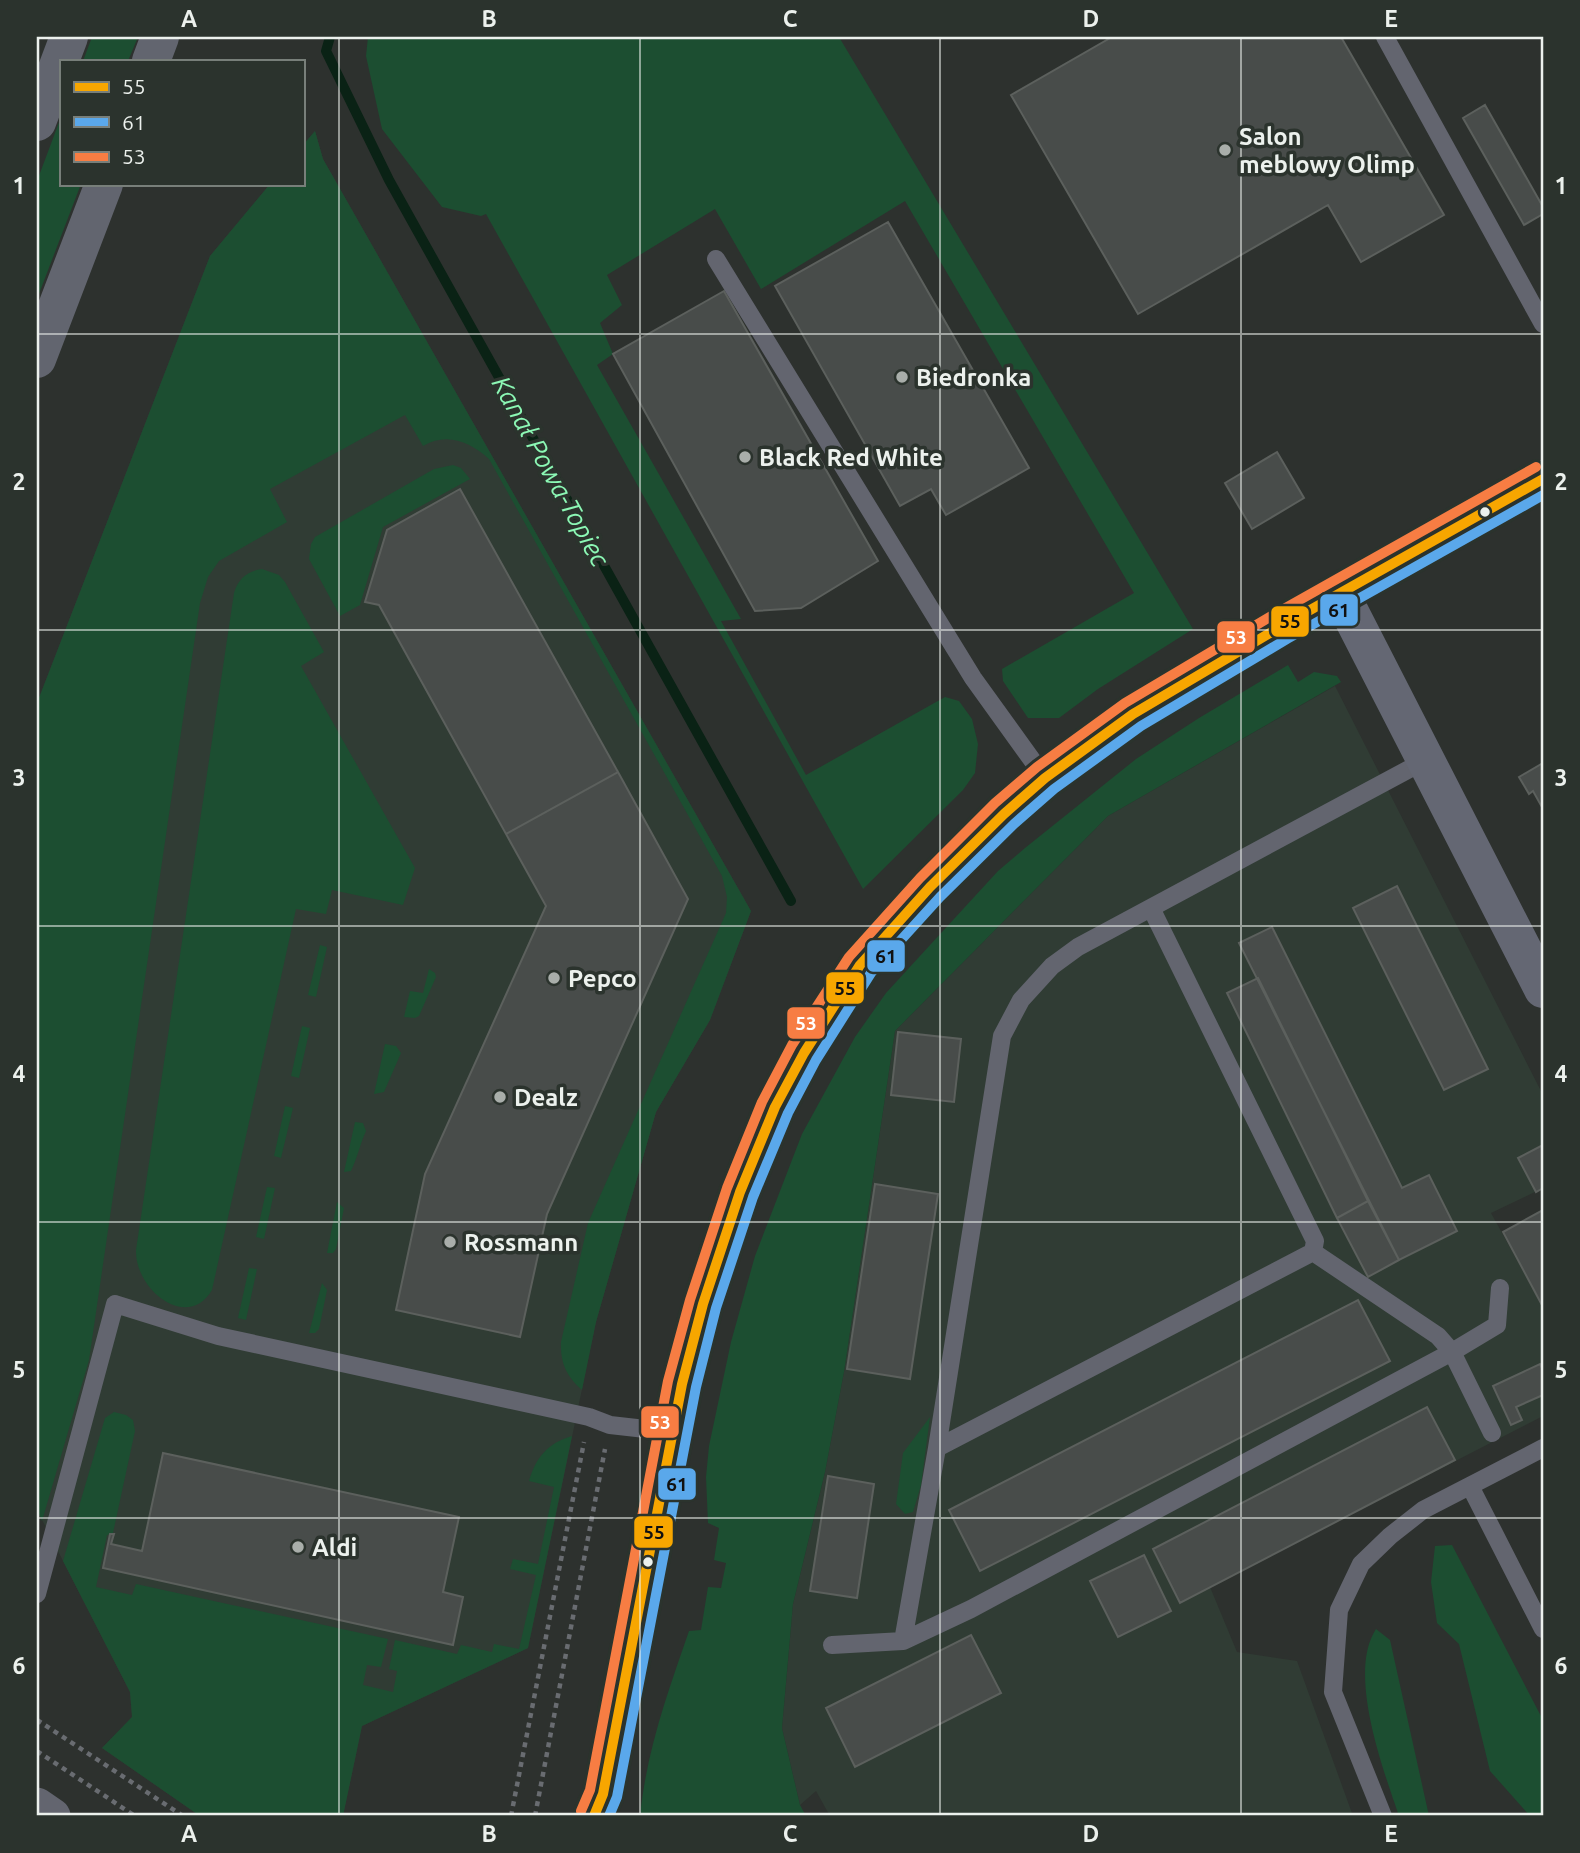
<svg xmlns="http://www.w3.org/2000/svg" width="1580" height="1853" font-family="Ubuntu,sans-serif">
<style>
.built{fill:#303c34}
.green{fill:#1c4e31}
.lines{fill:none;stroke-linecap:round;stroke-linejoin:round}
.stream{stroke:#0a2215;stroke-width:10}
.building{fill:#484c4a;stroke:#5c605d;stroke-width:2}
.path{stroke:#696c71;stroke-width:4.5;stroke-dasharray:5 5;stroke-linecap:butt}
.lane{stroke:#63656f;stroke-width:18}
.street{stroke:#63656f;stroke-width:35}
.secondary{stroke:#646773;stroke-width:38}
.primary{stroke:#62656f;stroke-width:38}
.bus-1-casing{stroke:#2b332d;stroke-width:16}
.bus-2-casing{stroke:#2b332d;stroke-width:16}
.bus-3-casing{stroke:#2b332d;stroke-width:16}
.bus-1{stroke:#f7a600;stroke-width:10}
.bus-2{stroke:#5aa8eb;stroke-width:10}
.bus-3{stroke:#f77d43;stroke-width:10}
.grid{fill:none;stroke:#ecf1ed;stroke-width:2;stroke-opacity:0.55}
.poi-dot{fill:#a9aeaa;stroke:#2b332d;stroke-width:2.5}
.bus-dot{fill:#ecf1ed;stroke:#2b332d;stroke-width:2.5}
.labels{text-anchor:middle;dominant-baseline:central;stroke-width:7;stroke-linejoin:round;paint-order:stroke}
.poi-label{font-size:24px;font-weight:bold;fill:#ecf1ed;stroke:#2b332d;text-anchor:start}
.water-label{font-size:26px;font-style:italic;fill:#8cf8b5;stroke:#2b332d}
.line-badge{stroke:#2b332d;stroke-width:2.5}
.badge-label{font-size:19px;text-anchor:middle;font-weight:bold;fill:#fff}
.pale-badge-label{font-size:19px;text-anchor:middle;font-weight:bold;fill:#111}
.neatline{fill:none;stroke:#ecf1ed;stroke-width:2.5}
.grid-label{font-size:23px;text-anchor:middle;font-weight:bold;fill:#ecf1ed}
</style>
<rect width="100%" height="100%" fill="#2d312e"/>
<!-- built -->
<path class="built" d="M315,131L323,159L751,911L710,1020L656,1112L596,1322L528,1648L362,1726L343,1816H200L102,1748L132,1717L130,1692L37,1510V703L210,256L270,184H303V145Z
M1335,686L1543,1095V1188L1491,1213L1543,1307V1416L1210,1587L1237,1652L1297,1661L1353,1816H830L816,1791L800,1805L782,1728L793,1604L825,1472L844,1372L895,1031L1108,816Z"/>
<!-- green -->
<path class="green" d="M92,37H138L128,61H83Z
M368,37H839L1193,629L1098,689L1059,718H1028L1003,681L1002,669L1134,593L905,201L761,289L715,209L607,275L622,305L600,323L613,354L597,365L741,619L721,621L806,775L945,697L959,701L972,719L978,744L975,773L963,790L863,889L486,214L481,216L442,207L382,129L366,56Z
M61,117V184H81L37,299V181Z
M315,131L323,159L751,911L710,1020L656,1112L596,1322L582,1390C566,1376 560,1362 561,1342L588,1223L726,913L727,897L722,876L489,459C470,442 447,432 423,446L405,415L270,489L287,522L219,561L208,577L200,603L89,1360L42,1521L37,1510V703L210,256L270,184H303V145Z
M453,465L461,468L470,479L383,527L360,605L340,616L309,559L311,544L315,537L434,469Z
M262,569L279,575L285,582L324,652L301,666L415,868L403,905L332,890L326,914L296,909L212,1290C188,1331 135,1291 136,1250L234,593C238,579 247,571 262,569Z
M1288,665L1298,682L1314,672L1337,676L1341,682L1108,816L895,1031L844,1372L825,1472L793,1604L782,1728L800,1805L806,1816H640C647,1749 667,1695 689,1631L701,1630L708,1587L721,1588L726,1563L714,1560L719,1528L708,1523L706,1477L709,1446L731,1342L755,1256L802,1134L855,1037L886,993L998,871L1025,848L1136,759L1199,718Z
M320,945L327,947L316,997L308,995Z
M429,969L435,973L436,977L419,1016L415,1018L404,1017L410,991L423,993Z
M302,1026L310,1028L299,1078L291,1076Z
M385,1044L396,1046L401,1053L384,1092L374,1094Z
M285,1106L293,1108L281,1158L274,1156Z
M355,1122L363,1123L366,1131C360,1144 357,1159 351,1171L344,1172Z
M267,1187L275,1188L264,1239L256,1237Z
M337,1202L344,1208L336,1249L333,1253H327Z
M249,1268L257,1269L246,1320L238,1318Z
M322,1283L327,1290L319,1329L315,1333H309Z
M114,1412L126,1415L133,1420L135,1431L113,1533L107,1535L96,1587L132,1595L136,1584L388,1639L381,1667L367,1665L363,1685L393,1692L397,1671L389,1669L395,1640L457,1654L461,1645L492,1652L494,1644L519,1649L536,1575L510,1569L513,1559L538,1564L554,1487L529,1481C536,1457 548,1443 572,1436L528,1648L362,1726L343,1816H200L102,1748L132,1717L130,1692L63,1561L105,1418Z
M930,1417L921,1485L913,1512L905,1514L896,1504L903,1453Z
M1452,1545L1543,1720V1816H1530L1490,1771L1459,1644L1437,1623L1431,1582L1435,1546Z
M1376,1629L1390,1640L1429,1816H1399C1383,1769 1347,1673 1376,1629Z"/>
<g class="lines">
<!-- stream -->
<path class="stream" d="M330,37L326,51L389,180L791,901"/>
</g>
<!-- building -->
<path class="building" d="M1112,37H1341L1444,215L1361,262L1328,205L1138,314L1011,95Z
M1485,105L1543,207V214L1524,225L1463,118Z
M888,222L1029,468L946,515L931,489L900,506L775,286Z
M724,291L878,561L801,608L755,611L613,354Z
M1277,452L1304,498L1252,529L1225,483Z
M460,489L618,772L506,834L379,605L365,602L387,530Z
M1543,763V809L1533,791L1529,794L1519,777Z
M618,772L688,899L547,1214L520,1337L396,1310L425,1174L546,906L506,834Z
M1397,886L1488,1069L1444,1090L1353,908Z
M1272,927L1402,1188L1429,1175L1457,1231L1399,1260L1239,943Z
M1258,978L1368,1201L1337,1218L1227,993Z
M898,1032L961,1039L954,1102L891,1095Z
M1543,1145V1188L1536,1192L1518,1158Z
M875,1184L938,1194L910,1379L847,1369Z
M1368,1201L1399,1260L1368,1277L1337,1218Z
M1543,1210V1307L1503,1232Z
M1358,1300L1390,1361L980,1571L949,1510Z
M1540,1364L1543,1370V1395L1516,1407L1522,1420L1511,1425L1493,1386Z
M1427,1407L1455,1460L1180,1603L1153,1549Z
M163,1453L459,1517L443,1592L463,1597L453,1645L103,1568L110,1534H114L111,1544L142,1551Z
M828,1476L874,1484L857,1598L810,1591Z
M1144,1555L1171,1611L1118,1637L1090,1581Z
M971,1635L1001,1693L855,1767L826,1708Z"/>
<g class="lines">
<!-- path -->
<path class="path" d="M37,1720L183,1816
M37,1751L135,1816
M511,1816L584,1442
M535,1816L605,1449"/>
<!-- lane -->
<path class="lane" d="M1385,37L1543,324
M716,259L973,678L1045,778
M1313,1252L1438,1336L1452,1352L1497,1325L1500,1288
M937,1448L1313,1252L1315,1241L1151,908
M1470,1486L1543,1629
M37,1594L115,1304L218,1336L589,1417L610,1425L672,1432
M903,1641L937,1448L1002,1036L1021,1000L1052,966L1078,947L1426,760
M832,1645L903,1641L971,1609L1452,1352L1492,1433
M1383,1816L1333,1692L1339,1610L1361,1564L1390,1536L1423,1510L1543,1448"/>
<!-- street -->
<path class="street" d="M37,1805L53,1816"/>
<!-- secondary -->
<path class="secondary" d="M1340,593L1543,989
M594,1816L603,1794L682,1384L703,1304L740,1192L775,1107L804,1053L860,965L930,887L1004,814L1045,778L1133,714L1280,627L1543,479"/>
<!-- primary -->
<path class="primary" d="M151,61L160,37
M37,122L69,37
M37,359L104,184"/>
<defs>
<path id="bus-1" d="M594,1816L603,1794L682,1384L703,1304L740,1192L775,1107L804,1053L860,965L930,887L1004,814L1045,778L1133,714L1280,627L1543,479"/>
<path id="bus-2" d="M609,1816L617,1797L696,1387L716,1308L753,1197L788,1113L816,1060L871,973L940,897L1014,824L1054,789L1141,726L1287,639L1543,495"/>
<path id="bus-3" d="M581,1811L590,1790L668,1381L690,1300L727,1188L762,1102L792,1045L849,957L920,878L995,803L1037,767L1125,703L1273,615L1536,467"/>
</defs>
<!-- bus-1 casing -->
<use href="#bus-1" class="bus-1-casing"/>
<!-- bus-2 casing -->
<use href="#bus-2" class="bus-2-casing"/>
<!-- bus-3 casing -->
<use href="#bus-3" class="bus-3-casing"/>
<!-- bus-1 -->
<use href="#bus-1" class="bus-1"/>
<!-- bus-2 -->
<use href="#bus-2" class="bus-2"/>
<!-- bus-3 -->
<use href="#bus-3" class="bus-3"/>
</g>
<!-- grid -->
<path class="grid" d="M339,37V1816M640,37V1816M940,37V1816M1241,37V1816M37,334H1543M37,630H1543M37,926H1543M37,1222H1543M37,1518H1543"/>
<!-- markers -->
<g class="poi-dot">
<circle cx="1225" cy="150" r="7"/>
<circle cx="902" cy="377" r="7"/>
<circle cx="745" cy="457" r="7"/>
<circle cx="554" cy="978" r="7"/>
<circle cx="500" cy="1097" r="7"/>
<circle cx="450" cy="1242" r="7"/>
<circle cx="298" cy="1547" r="7"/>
</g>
<g class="bus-dot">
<circle cx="1485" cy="512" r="6"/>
<circle cx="648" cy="1562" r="6"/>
</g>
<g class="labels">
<!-- poi labels -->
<g class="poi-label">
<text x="1239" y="136">Salon<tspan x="1239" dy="28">meblowy Olimp</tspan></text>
<text x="916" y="377">Biedronka</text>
<text x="759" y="457">Black Red White</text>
<text x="568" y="978">Pepco</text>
<text x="514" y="1097">Dealz</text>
<text x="464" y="1242">Rossmann</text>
<text x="312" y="1547">Aldi</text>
</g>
<!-- water labels -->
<g class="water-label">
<text transform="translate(551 471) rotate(61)">Kanał Powa-Topiec</text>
</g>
</g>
<g class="line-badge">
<rect x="1319" y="593" width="40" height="34" rx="7" fill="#5aa8eb"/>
<rect x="1270" y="605" width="40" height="33" rx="7" fill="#f7a600"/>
<rect x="1216" y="620" width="40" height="34" rx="7" fill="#f77d43"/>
<rect x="866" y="939" width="40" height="34" rx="7" fill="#5aa8eb"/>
<rect x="825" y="971" width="40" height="34" rx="7" fill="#f7a600"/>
<rect x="786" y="1006" width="40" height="34" rx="7" fill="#f77d43"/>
<rect x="640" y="1405" width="40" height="34" rx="7" fill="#f77d43"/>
<rect x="657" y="1467" width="40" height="34" rx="7" fill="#5aa8eb"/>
<rect x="633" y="1515" width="41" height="34" rx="7" fill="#f7a600"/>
</g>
<g class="badge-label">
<text x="1236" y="644">53</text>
<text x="806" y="1030">53</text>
<text x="660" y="1429">53</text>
</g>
<g class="pale-badge-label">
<text x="1339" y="617">61</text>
<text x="1290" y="628">55</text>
<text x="886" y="963">61</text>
<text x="845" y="995">55</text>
<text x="677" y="1491">61</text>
<text x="654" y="1539">55</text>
</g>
<!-- border -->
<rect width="1580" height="1853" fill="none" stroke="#2b332d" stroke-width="77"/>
<!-- legend -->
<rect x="60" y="60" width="245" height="126" fill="#2b332d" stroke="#787f7a" stroke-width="2"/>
<rect x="74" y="82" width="35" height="10" fill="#f7a600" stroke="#787f7a" stroke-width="2"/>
<text x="122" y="94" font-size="21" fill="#ecf1ed">55</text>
<rect x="74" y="117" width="35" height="10" fill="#5aa8eb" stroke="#787f7a" stroke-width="2"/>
<text x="122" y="130" font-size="21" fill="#ecf1ed">61</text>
<rect x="74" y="152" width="35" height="10" fill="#f77d43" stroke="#787f7a" stroke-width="2"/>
<text x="122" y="164" font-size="21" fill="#ecf1ed">53</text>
<rect x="38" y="38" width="1504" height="1776" class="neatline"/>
<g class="grid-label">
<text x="189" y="27">A</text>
<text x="489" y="27">B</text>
<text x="790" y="27">C</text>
<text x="1091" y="27">D</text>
<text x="1391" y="27">E</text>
<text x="19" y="194">1</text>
<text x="1561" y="194">1</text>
<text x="19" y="490">2</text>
<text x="1561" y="490">2</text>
<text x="19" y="786">3</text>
<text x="1561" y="786">3</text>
<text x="19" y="1082">4</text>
<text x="1561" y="1082">4</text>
<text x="19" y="1378">5</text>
<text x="1561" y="1378">5</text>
<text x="19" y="1674">6</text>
<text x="1561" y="1674">6</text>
<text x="189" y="1842">A</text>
<text x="489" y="1842">B</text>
<text x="790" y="1842">C</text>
<text x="1091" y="1842">D</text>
<text x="1391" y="1842">E</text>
</g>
</svg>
